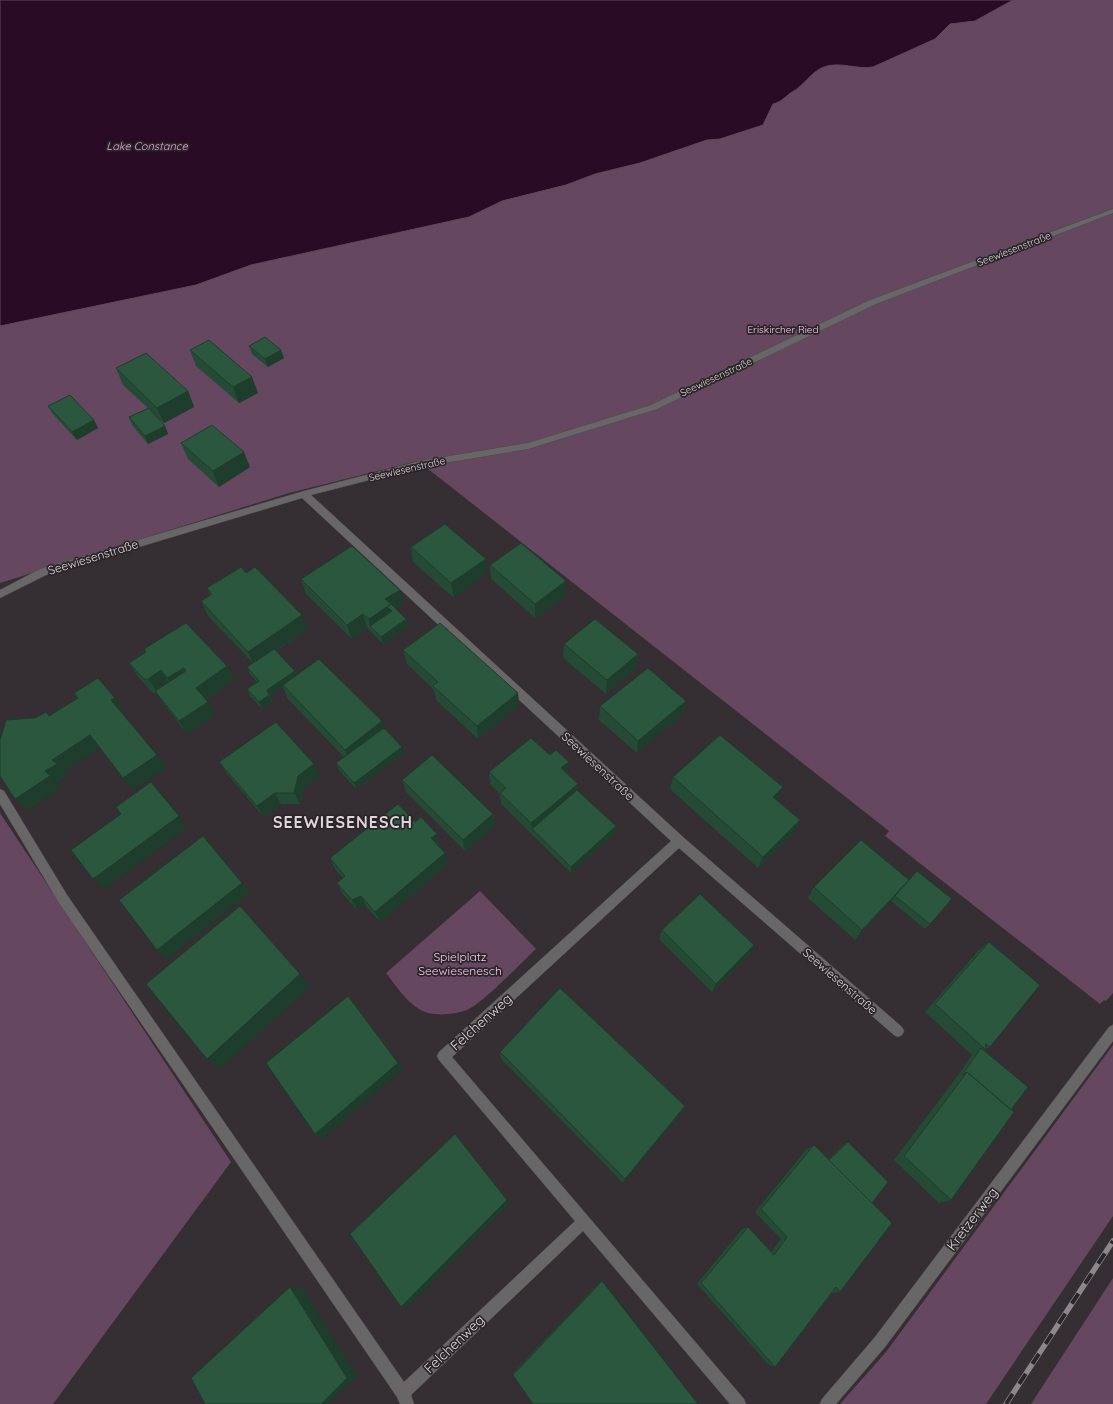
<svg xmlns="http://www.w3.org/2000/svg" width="1113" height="1404" font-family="Quicksand,sans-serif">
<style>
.green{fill:#664760}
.water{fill:#2a0b25;stroke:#5f485b}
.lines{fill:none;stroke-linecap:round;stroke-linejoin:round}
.minor-casing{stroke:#50494e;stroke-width:1}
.minor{fill:#696668;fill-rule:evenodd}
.rail-casing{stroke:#8d878b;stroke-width:5.5}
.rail{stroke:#2b2429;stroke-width:4;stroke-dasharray:12;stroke-linecap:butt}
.wall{fill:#254b36}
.shaded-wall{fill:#1e3d2c}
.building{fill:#2b573f;stroke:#1e3d2c}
.labels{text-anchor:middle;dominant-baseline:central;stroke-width:3.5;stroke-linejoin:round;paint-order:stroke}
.far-street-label{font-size:10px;fill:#dcd7da;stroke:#2b2429}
.far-park-label{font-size:10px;fill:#feccf3;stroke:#2b2429}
.far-water-label{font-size:11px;font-style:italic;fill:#e5a8d8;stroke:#2b2429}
.street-label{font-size:12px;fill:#dcd7da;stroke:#2b2429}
.park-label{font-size:12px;fill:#feccf3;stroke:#2b2429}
.near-street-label{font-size:14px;fill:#dcd7da;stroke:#2b2429}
.district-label{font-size:16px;font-weight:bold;letter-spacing:1px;fill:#dfd6dc;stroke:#2b2429}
</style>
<rect width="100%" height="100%" fill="#352e33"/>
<!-- green -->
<path class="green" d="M0,0H1113V993L1106,1001L1104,1000L1100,1004L885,836L889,831L418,461L289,493L0,583Z
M0,813L231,1162L53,1404H0Z
M480,891L536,949C522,962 482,1004 467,1010C453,1015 432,1017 419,1009C405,1000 396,986 386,973Z
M1113,1045V1216L986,1404H840L886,1352Z
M1113,1278V1404H1031Z"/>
<!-- water -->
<path class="water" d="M0,0H1013L975,21L950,24L935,39L873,67C857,70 840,61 824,67C813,71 807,81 798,88C795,91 791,92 788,95C782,100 780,102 773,104L763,125L720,139L707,140L640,163L595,174L566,185L502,201L469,217L251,265L196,285L0,326Z"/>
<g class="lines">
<defs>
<path id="minor" d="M1113,209V213L876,304L657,409L528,449L420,467L311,495L683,837L902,1027L904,1031L902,1035L898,1037L894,1035L679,848L452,1057L744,1399L746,1404H730L583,1231L411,1395L414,1404H400L397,1397L59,903L0,804V789L4,791L67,895L404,1382L575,1221L439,1060L437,1056L439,1052L671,841L302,498L46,575L0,598V590L40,569L304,491L420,461L528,443L651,405L870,300Z
M1113,1025V1041L885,1347L836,1404H820L822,1399L875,1337L1109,1027Z"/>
</defs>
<!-- minor casing -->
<use href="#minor" class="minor-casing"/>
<!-- minor -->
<use href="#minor" class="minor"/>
<defs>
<path id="rail" d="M1006,1404L1113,1241"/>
</defs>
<!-- rail casing -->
<use href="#rail" class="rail-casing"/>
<!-- rail -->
<use href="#rail" class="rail"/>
</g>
<!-- wall -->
<path class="wall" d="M249,346L284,358L268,367L252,354Z
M190,350L258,393L239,403L196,366Z
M116,368L188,391L194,407L164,423L155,415L165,426L168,434L148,444L132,425L129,417L148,408L123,385Z
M48,406L98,428L77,440L53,414Z
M181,443L250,467L219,487L188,459Z
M411,547L487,573L454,598L413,562Z
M490,565L566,581L565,596L535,618L491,579Z
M246,573L308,629L276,651L295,671L297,675L384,728L404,753L356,789L339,770L336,763L344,757L288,699L283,687L270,696L273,701L262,709L250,696L247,689L257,682L250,674L247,667L253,663L208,616L201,601L210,595L207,588Z
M301,579L400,590L403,604L396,609L406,619L408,626L383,644L367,628L352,639L306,594Z
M564,644L638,654L636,668L606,694L563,658Z
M403,650L518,693L519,706L478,739L436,700L434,690L407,664Z
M129,663L227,666L234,680L206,700L215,715L187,734L164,704L156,692L153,693L138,677Z
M686,701L683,714L637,753L599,720L600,706Z
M219,762L320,776L304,788L300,804H281L264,817L227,774Z
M489,772L568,774L577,790L616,826V832L571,873L501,804L500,794L490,784Z
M673,777L778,799L777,800L795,831L758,868L670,789Z
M402,780L493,814L495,826L465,851L406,792Z
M415,822L437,834L440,845L439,846L445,853L448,864L380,922L366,906L357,910L342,893L337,883L343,878L335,869L330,858Z
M909,880L930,924L925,929L891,901L855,940L808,898L814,887Z
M662,930L754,945L749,955L712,992L659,939Z
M989,942L990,1047L984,1050L1011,1110L951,1200L939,1203L894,1160L956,1078L972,1055L925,1012L978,951Z
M500,1052L685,1106L681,1112L623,1183L501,1059Z
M848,1142L872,1203L840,1292L832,1293L775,1367L769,1365L697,1284L742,1229L748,1227L771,1252L781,1239L755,1212L807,1149L814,1145L829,1159L844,1144Z
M602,1281L513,1375L514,1372L600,1282Z"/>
<!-- shaded-wall -->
<path class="shaded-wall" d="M281,350L284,358L268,367L265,359Z
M252,377L258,393L239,403L233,387Z
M188,391L194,407L164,423L157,408Z
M94,420L98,428L77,440L72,432Z
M165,426L168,434L148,444L145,436Z
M244,452L250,467L219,487L213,471Z
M486,559L487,573L454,598L451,583Z
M566,581L565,596L535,618V604Z
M400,590L403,604L370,626L369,619L385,599Z
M363,614L367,628L352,639L347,625Z
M302,615L308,629L254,665L248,652Z
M406,619L408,626L383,644L381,637Z
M638,654L636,668L606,694L607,680Z
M227,666L234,680L204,701L196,688Z
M184,668L191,681L175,691L167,678Z
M161,670L169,684L157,692L148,679Z
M295,671L298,678L283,685V687L270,696L267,690Z
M518,693L519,706L478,739L477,726Z
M269,695L273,701L262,709L259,702Z
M115,698L124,711L121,713L111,700Z
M686,701L683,714L637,753L638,741Z
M208,702L215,715L187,734L179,721Z
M382,721L386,734L349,762L345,750Z
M90,735L100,748L64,772L68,776L57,783L45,771L52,760Z
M402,747L404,753L356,789L354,783Z
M157,755L166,768L133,790L123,778Z
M569,762L568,774L561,780V768Z
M314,764L320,776L304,788L300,804L294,793L298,776Z
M50,776L61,788L28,810L15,799Z
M578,784L577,796L532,829L531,823Z
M783,787L778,799L768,809L773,797Z
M275,793L281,804L264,817L257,806Z
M493,814L495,826L465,851L463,840Z
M179,816L187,828L104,889L93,879Z
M800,820L795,831L758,868L763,857Z
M616,826V832L571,873V867Z
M437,834L440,845L434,849L431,838Z
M445,853L448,864L380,922L375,912Z
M909,880L895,896L891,901L855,940L862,930Z
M242,883L250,893L167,959L157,950Z
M361,896L366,906L357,910L352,900Z
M754,945L749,955L712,992L716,984Z
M300,974L310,987L220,1069L207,1059Z
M398,1063L403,1069L322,1139L315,1134Z
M685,1106L681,1112L623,1183L625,1179Z
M507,1200L509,1204L408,1307H401Z
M290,1287L302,1288L357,1375L328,1404H321Z"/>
<!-- building -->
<path class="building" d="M265,337L281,350L265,359L249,346Z
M209,340L252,377L233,387L190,350Z
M146,353L188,391L157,408L116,368Z
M70,395L94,420L72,432L48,406Z
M149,408L165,426L145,436L129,417Z
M212,425L244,452L213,471L181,443Z
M445,524L486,559L451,583L411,547Z
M521,543L566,581L535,604L490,565Z
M352,546L400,590L385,599L391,604L369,619L363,614L347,625L301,579Z
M241,567L246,573L255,567L302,615L248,652L201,601L212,594L207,588Z
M391,604L406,619L381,637L370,626L392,611L387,607Z
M595,619L638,654L607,680L564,644Z
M186,623L227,666L196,688L208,702L179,721L155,691L186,671L184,668L167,678L161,670L148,679H144L129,663L146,652L144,649Z
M440,623L518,693L477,726L433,686L438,682L403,650Z
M274,649L295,671L267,690L269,695L259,702L247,689L259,681L247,667Z
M319,659L382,721L345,750L283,685Z
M648,668L686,701L638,741L600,706Z
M98,678L115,698L111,700L157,755L123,778L90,735L52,760L57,764L45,771L50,776L15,799L0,776V740L6,720L35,718L46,712L49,716L78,698L74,693Z
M276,722L314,764L298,776L294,793H275L257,806L219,762Z
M384,728L402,747L354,783L336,763Z
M720,735L783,787L773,797L800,820L763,857L673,777Z
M531,738L550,755L556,750L569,762L561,768L578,784L531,823L500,793L506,788L489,772Z
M432,755L493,814L463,840L402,780Z
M151,782L179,816L93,879L71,850L121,814L116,807Z
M577,790L616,826L571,867L532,829Z
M398,804L415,822L421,817L437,834L431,838L445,853L375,912L361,896L352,900L337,883L345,876L330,858Z
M203,836L242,883L157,950L119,900Z
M861,840L909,880L862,930L814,887Z
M917,871L952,899L930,924L895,896Z
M700,894L754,945L716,984L662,930Z
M240,906L300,974L207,1059L146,984Z
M989,942L1040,985L990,1047L986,1044L985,1049L935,1004Z
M560,988L685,1106L625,1179L500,1052Z
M348,996L398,1063L315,1134L266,1063Z
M981,1048L1028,1087L1011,1110L967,1072L962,1075Z
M967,1072L1014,1112L951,1200L904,1156Z
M455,1134L507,1200L401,1307L350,1234Z
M848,1142L888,1182L872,1203L829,1160Z
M814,1145L892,1223L840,1292L836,1287L775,1367L701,1283L748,1227L774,1255L787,1237L761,1209Z
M602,1281L698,1404H533L513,1375Z
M290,1287L347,1378L321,1404H205L191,1378Z"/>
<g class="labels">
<!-- far-street labels -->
<g class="far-street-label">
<text transform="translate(1014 249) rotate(-21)">Seewiesenstraße</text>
<text transform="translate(716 377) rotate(-25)">Seewiesenstraße</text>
<text transform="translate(407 469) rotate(-13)">Seewiesenstraße</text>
</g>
<!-- far-park labels -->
<g class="far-park-label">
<text x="783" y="329">Eriskircher Ried</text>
</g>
<!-- far-water labels -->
<g class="far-water-label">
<text x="147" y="146">Lake Constance</text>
</g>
<!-- street labels -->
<g class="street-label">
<text transform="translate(93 557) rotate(-17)">Seewiesenstraße</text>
<text transform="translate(598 766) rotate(43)">Seewiesenstraße</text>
<text transform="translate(840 981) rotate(41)">Seewiesenstraße</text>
</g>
<!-- park labels -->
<g class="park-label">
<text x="460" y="956">Spielplatz<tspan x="460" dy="14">Seewiesenesch</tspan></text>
</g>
<!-- near-street labels -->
<g class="near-street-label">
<text transform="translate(481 1022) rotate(-42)">Felchenweg</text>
<text transform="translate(972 1219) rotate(-53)">Kretzerweg</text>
<text transform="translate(454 1344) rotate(-44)">Felchenweg</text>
</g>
<!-- district labels -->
<g class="district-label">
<text x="343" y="822">SEEWIESENESCH</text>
</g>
</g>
</svg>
